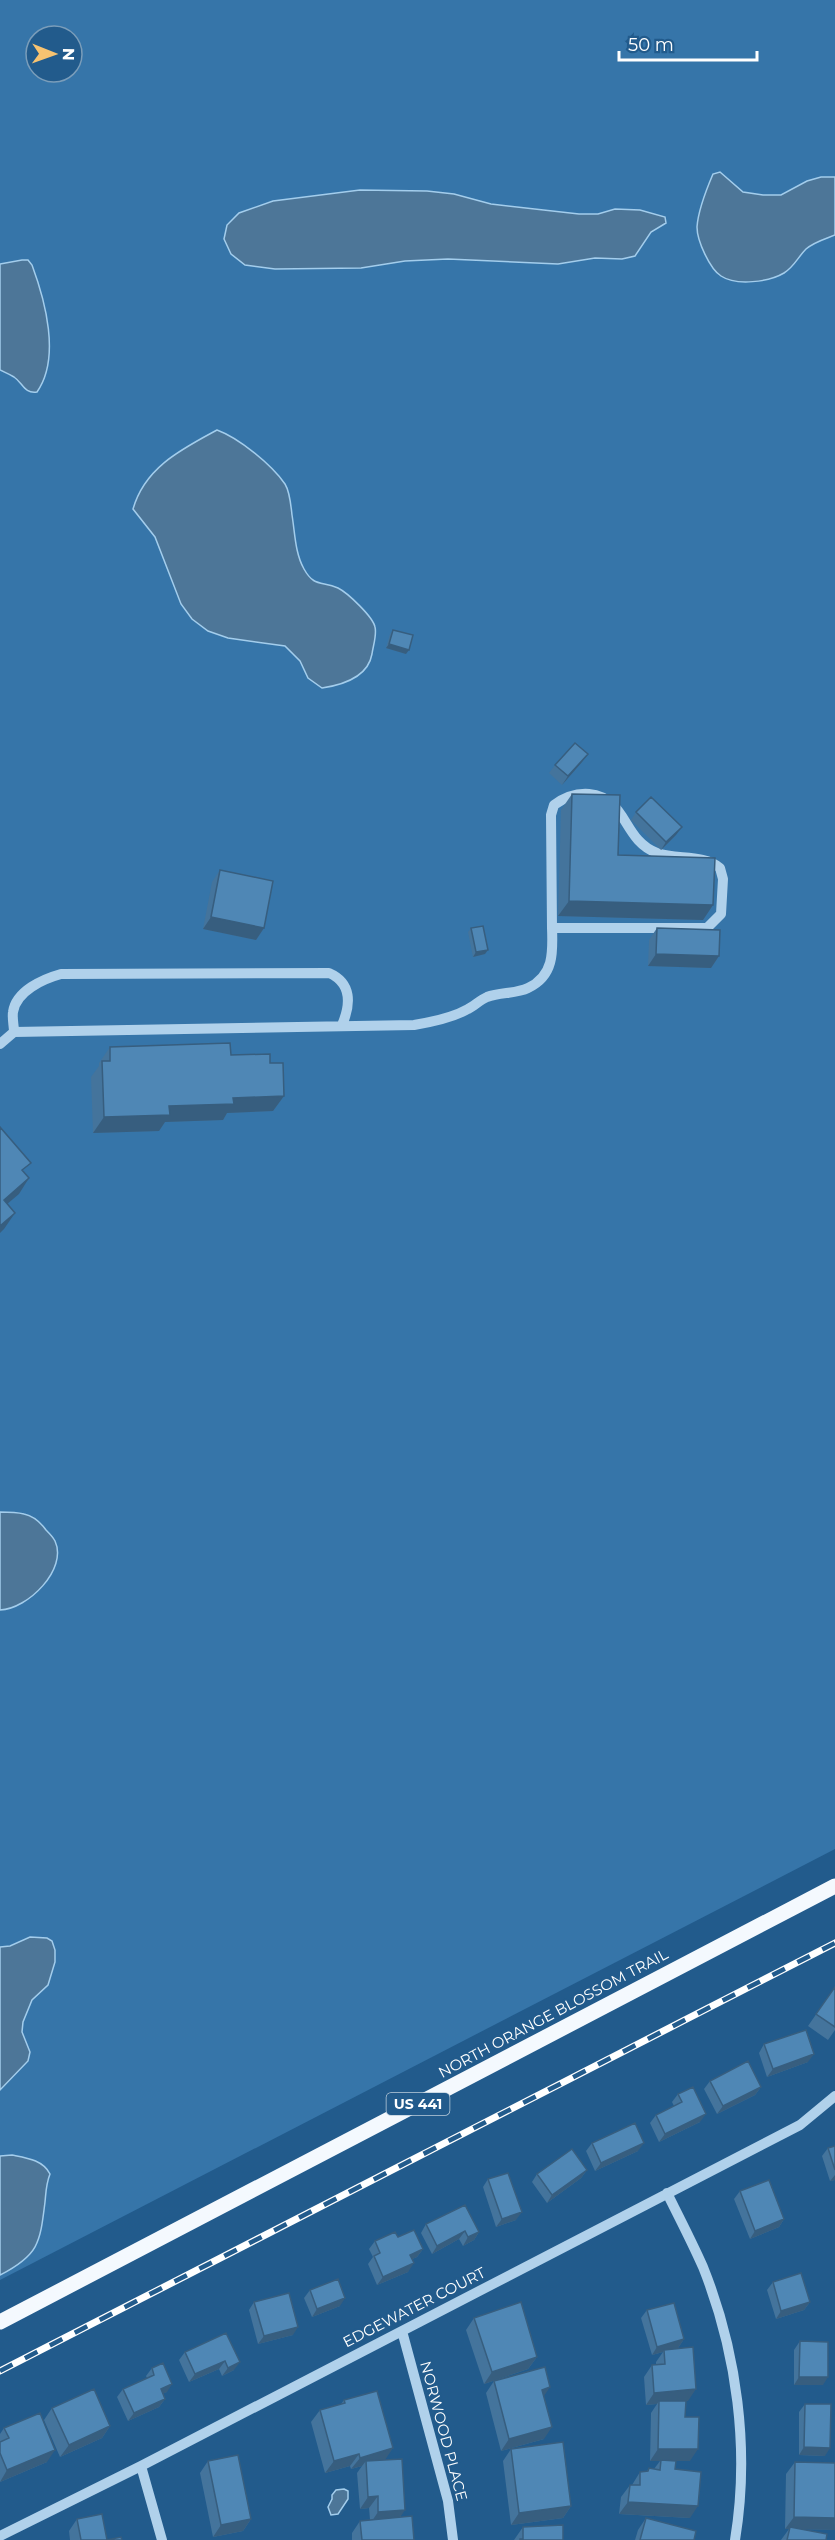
<svg xmlns="http://www.w3.org/2000/svg" width="835" height="2540" font-family="Montserrat,sans-serif">
<style>
.green{fill:#3675a9;fill-rule:evenodd}
.water{fill:#4d7698;stroke:#a3cdec;stroke-width:1.5}
.lines{fill:none;stroke-linecap:round;stroke-linejoin:round}
.minor{stroke:#b0d1eb;stroke-width:10}
.major{stroke:#f4f9fe;stroke-width:15}
.rail-casing{stroke:#fff;stroke-width:7}
.rail{stroke:#225b8c;stroke-width:4.5;stroke-dasharray:14;stroke-linecap:butt}
.wall{fill:#44749c}
.shaded-wall{fill:#375e7f}
.building{fill:#4f87b5;stroke:#375e7f;stroke-width:1.5}
.labels{text-anchor:middle;dominant-baseline:central;stroke-width:4.5;stroke-linejoin:round;paint-order:stroke}
.shield{fill:#225b8c;stroke:#bdcedc;stroke-width:1.5}
.shield-label{font-size:14px;font-weight:bold;fill:#fff}
.street-label{font-size:15px;fill:#fff;stroke:#225b8c}
</style>
<rect width="100%" height="100%" fill="#225b8c"/>
<!-- green -->
<path class="green" d="M0,0H835V1849L0,2280ZM36,36H72V72H36Z"/>
<!-- water -->
<path class="water" d="M720,172L743,192L763,195H781L807,181L821,177H835V235C825,239 814,242 806,249C798,257 794,267 784,273C769,282 736,286 721,276C710,269 697,241 697,227C698,212 707,188 713,174Z
M360,190L427,191L454,194L491,204L579,214H598L615,209L640,210L665,217L666,223L651,232L635,256L622,259L595,258L558,264L448,259L405,261L361,268L275,269L245,265L231,254L224,239L227,225L239,213L273,201Z
M22,260H28L32,265C45,300 61,358 37,392C24,394 23,383 14,377C9,374 4,372 0,370V264Z
M217,430C239,438 272,465 285,484C290,492 291,506 292,515C295,533 295,553 304,569C314,587 321,581 338,588C348,593 373,617 375,627C377,635 373,646 372,654C368,677 342,685 322,688L308,678L300,661L285,646L228,638L208,631L192,619L181,604L155,537L133,509C145,467 182,449 217,430Z
M0,1512C8,1512 16,1512 24,1514C33,1516 41,1523 46,1530C49,1533 53,1537 55,1541C68,1569 28,1609 0,1610Z
M30,1937L47,1938L52,1941L55,1950V1962L48,1985L32,2000L23,2022L22,2032L30,2052L28,2061L0,2090V1947L10,1946Z
M12,2155C27,2158 43,2160 50,2174C46,2184 46,2192 45,2202C40,2243 39,2255 0,2275V2156Z
M344,2489L348,2491V2499L338,2514L331,2515L328,2507L332,2499V2495L336,2490Z"/>
<g class="lines">
<!-- minor -->
<path class="minor" d="M342,1025C351,1004 352,983 329,973L61,974C43,979 16,991 13,1012C12,1018 14,1026 14,1032L414,1025C432,1022 452,1018 468,1009C474,1006 480,1000 487,997C500,992 516,994 528,988C554,976 553,952 552,928H707L721,914L723,879L720,868C703,854 677,860 657,853C622,840 628,798 589,794C576,793 565,797 554,805L551,815L552,928
M0,1044L14,1032
M667,2193C679,2217 692,2242 703,2267C737,2352 750,2450 735,2540
M402,2331L448,2501L453,2540
M141,2466L162,2540
M0,2536L141,2466L800,2125L835,2096"/>
<!-- major -->
<path class="major" d="M0,2322L835,1886"/>
<defs>
<path id="rail" d="M0,2371L835,1943"/>
</defs>
<!-- rail casing -->
<use href="#rail" class="rail-casing"/>
<!-- rail -->
<use href="#rail" class="rail"/>
</g>
<!-- wall -->
<path class="wall" d="M393,630L406,654L386,648L390,634Z
M582,762L562,785L549,773L555,765Z
M572,794L618,855L713,905L703,920L558,916L561,810Z
M636,812L676,835L661,850L631,820Z
M220,870L264,928L256,940L203,929L212,882Z
M471,928L485,954L473,957L468,932Z
M657,928L719,956L711,968L648,966L649,940Z
M110,1047L231,1055L270,1063L284,1096L273,1111L227,1113L223,1120L165,1122L159,1131L93,1133L91,1077L99,1066V1063Z
M835,1987V2030L828,2040L808,2026Z
M764,2044L808,2062L767,2077L759,2053Z
M710,2081L761,2087L755,2095L717,2114L704,2089Z
M678,2094L700,2122L659,2142L650,2123L656,2115L674,2106L672,2102Z
M592,2143L638,2151L595,2171L586,2151Z
M835,2146V2180L830,2181L822,2156L828,2148Z
M587,2170L581,2178L547,2203L532,2182L537,2174Z
M488,2179L516,2220L496,2227L483,2187Z
M740,2191L784,2219L779,2227L750,2239L734,2199Z
M426,2224L479,2232L474,2240L463,2246L459,2239L432,2254L421,2233Z
M398,2237L423,2249L417,2257L412,2259L408,2272L377,2285L368,2264L373,2257L369,2249L375,2241Z
M773,2282L810,2302L804,2310L776,2319L767,2290Z
M310,2290L340,2306L312,2317L304,2298Z
M254,2302L293,2335L258,2344L249,2310Z
M647,2310L684,2339L678,2348L672,2349L688,2401H683L690,2461H676L675,2469L690,2518L619,2514L621,2497L630,2485H632L640,2472L647,2471L649,2468L654,2469L660,2461H650L651,2413L657,2404L646,2405L644,2377L652,2365H656V2362L663,2352L652,2355L641,2318Z
M474,2318L537,2357L528,2369L484,2384L466,2330Z
M226,2333L234,2370L222,2376L219,2369L189,2382L179,2360L185,2352Z
M800,2341L823,2385H794V2350Z
M152,2368L167,2392L163,2393L165,2399L159,2407L128,2421L117,2397L123,2389L147,2378L146,2376Z
M494,2381L544,2396V2439L501,2451L486,2393Z
M344,2400L385,2460L401,2517L414,2540H352V2533L360,2521L370,2520L369,2508L360,2509L357,2473L362,2466L351,2469L350,2466L325,2473L311,2422L320,2410L341,2404Z
M805,2404L825,2456L799,2455V2412Z
M52,2408L110,2426L102,2438L60,2457L44,2420Z
M4,2428L47,2462L0,2482V2434Z
M511,2449L571,2506L563,2518L511,2525L503,2461Z
M208,2461L251,2519L243,2531L213,2537L200,2473Z
M795,2462L835,2463V2530L799,2529L826,2540H781L789,2529H785L786,2474Z
M646,2518L694,2540H635L638,2530Z
M77,2519L107,2540H122H70L69,2531Z
M523,2527L563,2540H514Z"/>
<!-- shaded-wall -->
<path class="shaded-wall" d="M389,644L409,650L406,654L386,648Z
M588,754L582,762L562,785L568,776Z
M682,827L676,835L661,850L666,842Z
M569,901L713,905L703,920L558,916Z
M211,917L264,928L256,940L203,929Z
M488,950L485,954L473,957L476,952Z
M656,954L719,956L711,968L648,966Z
M284,1096L273,1111L227,1113L223,1120L165,1122L159,1131L93,1133L104,1117L169,1106L233,1098Z
M29,1178L19,1194L0,1210L4,1200Z
M15,1213L4,1229L0,1233V1226Z
M814,2054L808,2062L767,2077L773,2069Z
M761,2087L755,2095L717,2114L723,2106Z
M706,2114L700,2122L659,2142L665,2134Z
M644,2143L638,2151L595,2171L601,2163Z
M587,2170L581,2178L547,2203L552,2195Z
M835,2175V2180L830,2181Z
M522,2212L516,2220L496,2227L502,2219Z
M784,2219L779,2227L750,2239L755,2231Z
M465,2231L459,2239L432,2254L437,2246Z
M479,2232L474,2240L463,2246L468,2237Z
M423,2249L417,2257L404,2263L410,2255Z
M414,2263L408,2272L377,2285L383,2277Z
M345,2298L340,2306L312,2317L317,2309Z
M810,2302L804,2310L776,2319L781,2311Z
M298,2327L293,2335L258,2344L264,2336Z
M684,2339L678,2348L664,2351V2350L663,2352L652,2355L657,2347Z
M537,2357L528,2369L484,2384L492,2372Z
M225,2361L219,2369L189,2382L195,2374Z
M240,2362L234,2370L222,2376L228,2368Z
M799,2377H828L823,2385H794Z
M172,2384L167,2392L155,2397L161,2389Z
M550,2387L542,2399V2390Z
M696,2389L688,2401L659,2404V2401L657,2404L646,2405L654,2393Z
M165,2399L159,2407L128,2421L134,2413Z
M110,2426L102,2438L60,2457L69,2445Z
M552,2427L544,2439L501,2451L509,2439Z
M804,2447L830,2448L825,2456L799,2455Z
M393,2448L385,2460L366,2461L362,2466L351,2469L360,2458Z
M658,2449H698L690,2461H650Z
M55,2450L47,2462L0,2482L7,2470Z
M359,2454L350,2466L325,2473L334,2461Z
M378,2496L369,2508L360,2509L368,2497Z
M628,2502L698,2506L690,2518L619,2514Z
M571,2506L563,2518L511,2525L519,2513Z
M405,2510L397,2522L370,2524L378,2512Z
M794,2517L835,2518V2530L785,2529Z
M251,2519L243,2531L213,2537L221,2525Z"/>
<!-- building -->
<path class="building" d="M393,630L413,635L409,650L389,644Z
M575,743L588,754L568,776L555,765Z
M572,794L620,795L618,855L715,858L713,905L569,901Z
M651,797L682,827L666,842L636,812Z
M220,870L273,881L264,928L211,917Z
M483,926L488,950L476,952L471,928Z
M657,928L720,930L719,956L656,954Z
M230,1043L231,1055L270,1054V1063H283L284,1096L233,1098L234,1104L169,1106L170,1115L104,1117L102,1061H110V1047Z
M0,1127L31,1163L22,1170L29,1178L4,1200L15,1213L0,1226Z
M835,1987V2027L816,2014Z
M806,2030L814,2054L773,2069L764,2044Z
M748,2061L761,2087L723,2106L710,2081Z
M693,2087L706,2114L665,2134L656,2115L682,2102L678,2094Z
M635,2123L644,2143L601,2163L592,2143Z
M835,2146V2170L828,2148Z
M572,2149L587,2170L552,2195L537,2174Z
M508,2173L522,2212L502,2219L488,2179Z
M769,2180L784,2219L755,2231L740,2191Z
M465,2205L479,2232L468,2237L465,2231L437,2246L426,2224Z
M414,2230L423,2249L410,2255L414,2263L383,2277L374,2256L380,2253L375,2241L395,2232L398,2237Z
M801,2273L810,2302L781,2311L773,2282Z
M338,2279L345,2298L317,2309L310,2290Z
M289,2293L298,2327L264,2336L254,2302Z
M521,2302L537,2357L492,2372L474,2318Z
M674,2303L684,2339L657,2347L647,2310Z
M226,2333L240,2362L228,2368L225,2361L195,2374L185,2352Z
M800,2341L828,2342V2377H799Z
M693,2347L696,2389L654,2393L652,2365L665,2364L664,2350Z
M163,2363L172,2384L161,2389L165,2399L134,2413L123,2389L154,2375L152,2368Z
M545,2367L550,2387L542,2390L552,2427L509,2439L494,2381Z
M94,2389L110,2426L69,2445L52,2408Z
M377,2391L393,2448L360,2458L359,2454L334,2461L320,2410L345,2403L344,2400Z
M659,2401H686L685,2417H699L698,2449H658Z
M805,2404H831L830,2448L804,2447Z
M40,2413L55,2450L7,2470L0,2453V2442L9,2438L4,2428Z
M563,2442L571,2506L519,2513L511,2449Z
M238,2455L251,2519L221,2525L208,2461Z
M402,2459L405,2510L378,2512V2496L368,2497L366,2461Z
M661,2460L676,2461L675,2469L701,2472L698,2506L628,2502L630,2485H640V2472L648,2471L649,2468L660,2470Z
M795,2462L835,2463V2518L794,2517Z
M102,2514L107,2540L121,2537L122,2540H81L77,2519Z
M412,2516L414,2540H362L360,2521Z
M646,2518L696,2531L694,2540H640Z
M563,2525V2540H520V2539H523V2527Z
M790,2527L827,2534L826,2540H787Z"/>
<g class="labels">
<!-- shield labels -->
<rect class="shield" x="386.5" y="2093" width="63" height="22" rx="4.5"/>
<g class="shield-label">
<text x="418" y="2104">US 441</text>
</g>
<!-- street labels -->
<g class="street-label">
<text transform="translate(553 2013) rotate(-28)">NORTH ORANGE BLOSSOM TRAIL</text>
<text transform="translate(414 2307) rotate(-27)">EDGEWATER COURT</text>
<text transform="translate(444 2431) rotate(75)">NORWOOD PLACE</text>
</g>
</g>
<!-- north arrow -->
<g transform="translate(54 54) rotate(91)"><circle r="28" fill="#225b8c" stroke="#7a9dba" stroke-width="1.5"/>
<path d="M0-4.5L10 22L0 15L-10 22Z" fill="#f7c371"/>
<text y="-9" font-size="16" font-weight="bold" text-anchor="middle" fill="#ffffff">N</text>
</g>
<!-- scale -->
<path d="M619 51v9h138v-9" fill="none" stroke="#ffffff" stroke-width="3"/>
<text x="628" y="51" font-size="18" fill="#ffffff" stroke="#225b8c" stroke-width="4.5" paint-order="stroke">50 m</text>
</svg>
